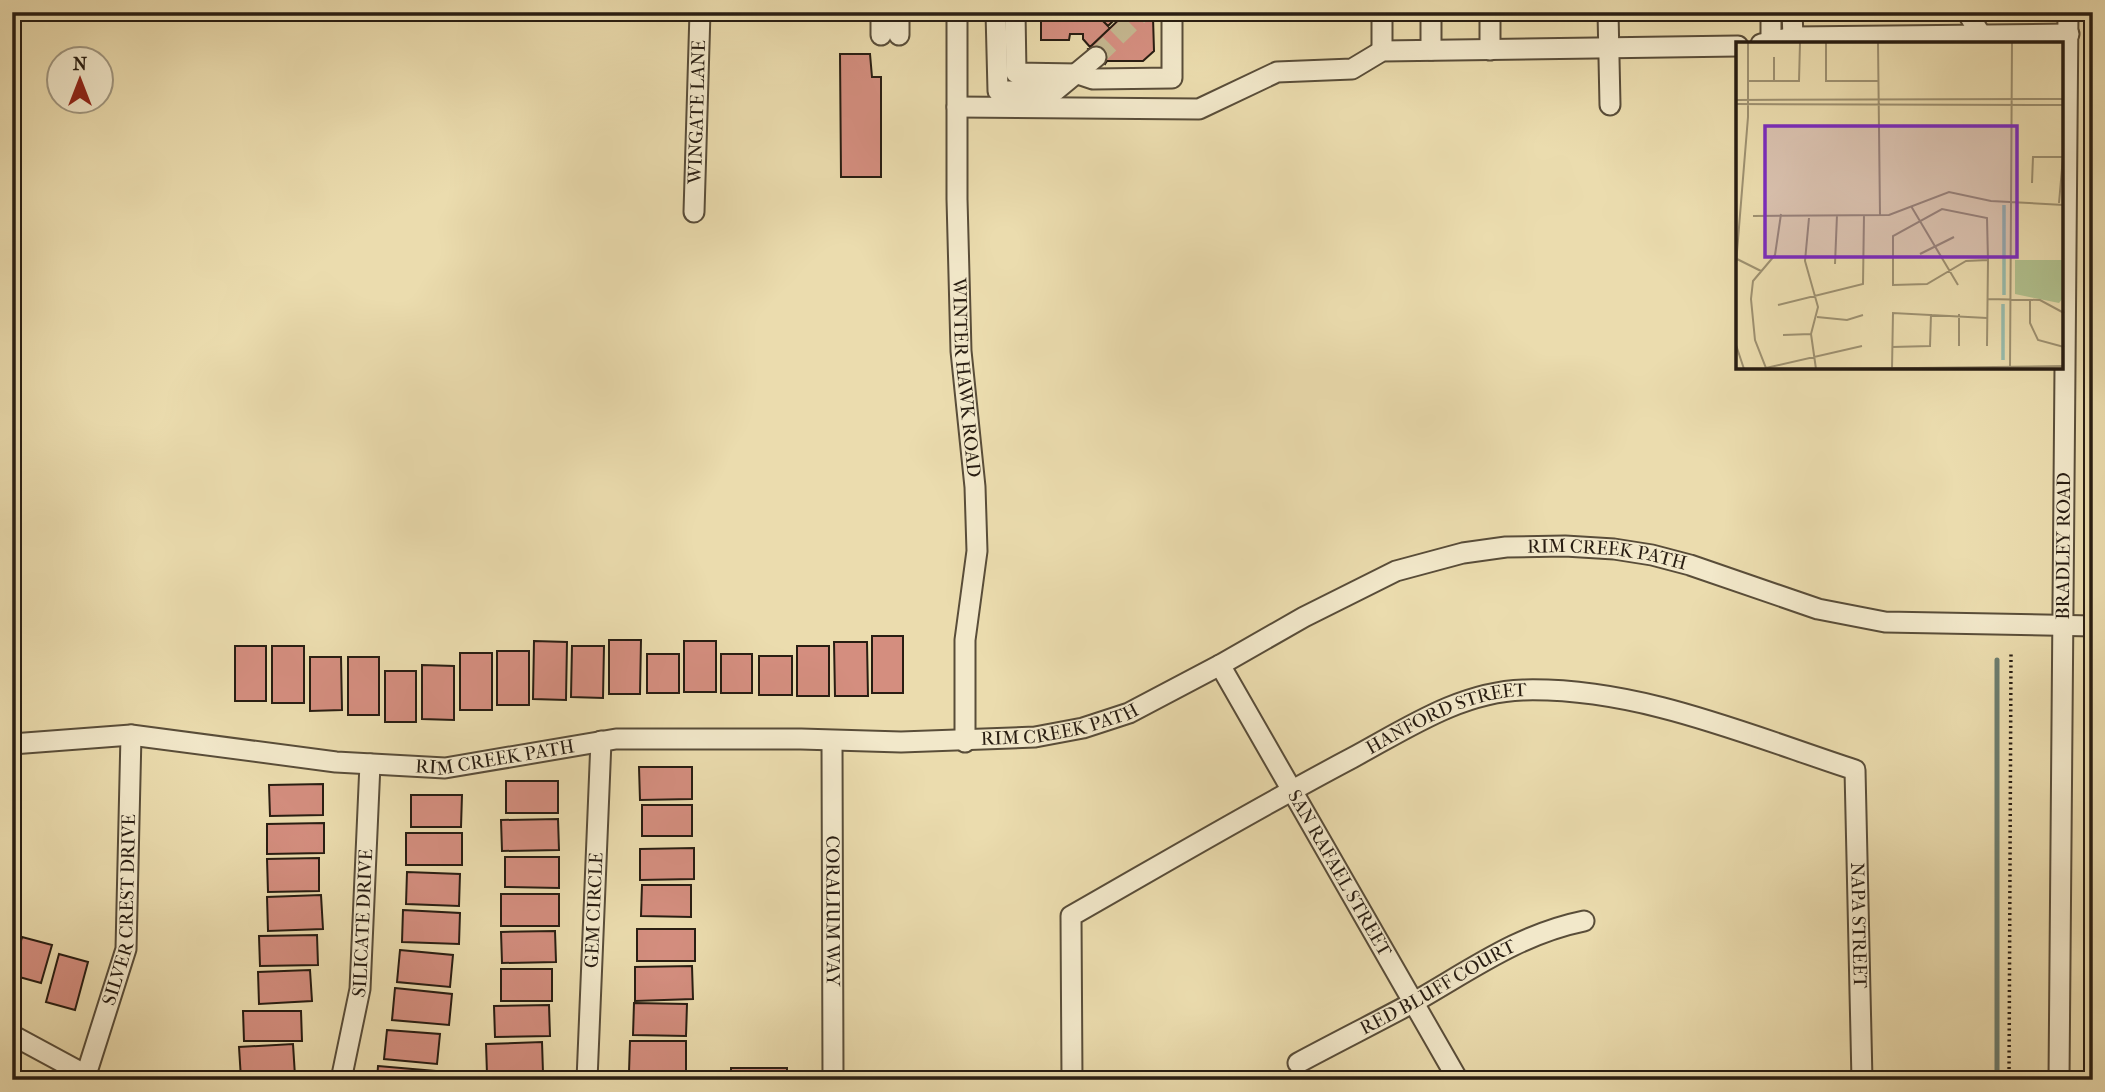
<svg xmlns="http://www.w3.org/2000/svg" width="2105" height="1092" font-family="'IM FELL French Canon',serif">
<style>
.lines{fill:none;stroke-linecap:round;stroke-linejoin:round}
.stream{stroke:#6b7c6e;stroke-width:5}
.building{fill:#d48e7f;stroke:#281d12;stroke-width:2}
.minor-tunnel{stroke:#c4b68f;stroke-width:19;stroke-dasharray:19 10;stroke-linecap:butt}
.minor-casing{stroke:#594d39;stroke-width:23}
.path{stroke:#281d12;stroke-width:3.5;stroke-dasharray:2 3.5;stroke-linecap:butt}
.minor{stroke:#f2e8ca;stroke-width:19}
.labels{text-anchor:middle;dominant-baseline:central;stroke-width:6;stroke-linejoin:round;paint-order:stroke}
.street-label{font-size:19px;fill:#281d12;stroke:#f2e8ca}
.inset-river{fill:none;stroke:#98bbac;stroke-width:3.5}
.inset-road{fill:none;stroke:#9d9070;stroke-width:2}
.view{fill:#7b2cbf;fill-opacity:0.15;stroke:#7b2cbf;stroke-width:3.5}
.inset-edge{fill:none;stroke:#281d12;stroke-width:3.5}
</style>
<rect width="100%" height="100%" fill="#ebdcae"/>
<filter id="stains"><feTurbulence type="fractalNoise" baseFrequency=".00286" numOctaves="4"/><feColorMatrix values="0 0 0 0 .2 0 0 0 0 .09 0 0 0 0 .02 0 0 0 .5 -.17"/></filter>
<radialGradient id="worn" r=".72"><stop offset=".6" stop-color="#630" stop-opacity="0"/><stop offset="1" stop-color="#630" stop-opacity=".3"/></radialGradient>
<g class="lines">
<!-- stream -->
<path class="stream" d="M1997,1080V660"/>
</g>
<!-- building -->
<path class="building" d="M1041,12H1094L1110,28L1090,47L1083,39V34H1070L1069,40H1041Z
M1094,12H1122L1108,26Z
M1127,12H1157L1153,17L1154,51L1143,61H1107L1105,64L1088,49Z
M840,54H870L872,77H881V177H841Z
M872,636H903V693H872Z
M609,640H641L640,694H609Z
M534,641L567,642L566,700L533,699Z
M684,641H716V692H684Z
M834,642H867L868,696H835Z
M235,646H266V701H235Z
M272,646H304V703H272Z
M572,646H604L603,698L571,697Z
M797,646H829V696H797Z
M497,651H529V705H497Z
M460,653H492V710H460Z
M647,654H679V693H647Z
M721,654H752V693H721Z
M759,656H792V695H759Z
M310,657H341L342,710L310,711Z
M348,657H379V715H348Z
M422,665L454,666V720L422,719Z
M385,671H416V722H385Z
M639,767H692V799L640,800Z
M506,781H558V813H506Z
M323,784V815L270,816L269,785Z
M411,795H462L461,827H411Z
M642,805H692V836H642Z
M558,819L559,850L502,851L501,820Z
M324,823V853L267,854V824Z
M406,833H462V865H406Z
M694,848V879L640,880V849Z
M505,857H559V888L505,887Z
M319,858V891L268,892L267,859Z
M407,872L460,874L459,906L406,904Z
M642,885H691V917L641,916Z
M501,894H559V926H501Z
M321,895L323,929L268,931L267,897Z
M403,910L460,913L459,944L402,942Z
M637,929H695V961H637Z
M555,931L556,962L502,963L501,932Z
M317,935L318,965L260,966L259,936Z
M22,937L52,945L41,983L12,975Z
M400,950L453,955L450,987L397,982Z
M59,954L88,962L75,1010L46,1002Z
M692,966L693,999L635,1001V967Z
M501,969H552V1001H501Z
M310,970L312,1001L259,1004L258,972Z
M395,988L452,994L449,1025L392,1020Z
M634,1003L687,1004L686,1036L633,1035Z
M549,1005L550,1036L495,1037L494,1006Z
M243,1011H301L302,1041H244Z
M387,1030L440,1034L437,1064L384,1059Z
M630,1041H686V1073L629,1072Z
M542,1042L543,1073L487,1074L486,1044Z
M293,1044L295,1076L241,1079L239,1047Z
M378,1066L435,1071L434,1080H377Z
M731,1068H787V1080H731Z
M869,1077L926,1078V1080H869Z
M633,1078H686V1080H633Z"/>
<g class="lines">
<!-- minor-tunnel -->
<path class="minor-tunnel" d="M1096,57L1142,12"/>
<defs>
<g id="minor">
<path id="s1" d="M957,12V199L961,351L975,487L977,551L965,640V742"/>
<path d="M996,12L998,91H1055L1096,57"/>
<path d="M1015,12L1016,73L1078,74L1093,79L1172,78V16L1169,12"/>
<path d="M1608,12L1610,105"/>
<path d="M1771,12V42"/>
<path d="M1792,12L1793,37L2069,34"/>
<path d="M1967,12L1981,35"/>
<path d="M881,35V12"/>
<path d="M899,35V15L902,12"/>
<path d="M1761,44L1793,37V44"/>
<path d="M1431,50V12"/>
<path d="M1490,50V12"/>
<path d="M1382,51V12"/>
<path d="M957,107L1199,109L1277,72L1352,69L1382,51L1738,46"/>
<path id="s2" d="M694,212L700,12"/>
<path id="s3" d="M1220,665L1458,1080"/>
<path id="s4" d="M832,741L833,1080"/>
<path id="s5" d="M12,744L131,735L336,762L445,768L616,739H801L901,742L1035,737L1083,728L1129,713L1220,665L1304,617L1396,571L1463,553L1506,547L1565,546L1614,549L1652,555L1690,565L1818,609L1885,622L2093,626"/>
<path d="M12,1035L86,1075"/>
<path id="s6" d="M1298,1063C1337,1042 1377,1022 1416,1001C1472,969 1520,934 1584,921"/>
<path id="s7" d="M82,1080L86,1075L126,949L131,735"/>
<path id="s8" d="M341,1080L360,989L370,764"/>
<path id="s9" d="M587,1080L601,741"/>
<path id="s10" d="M1072,1080L1071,916C1164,863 1257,808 1352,758C1406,729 1460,692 1523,690C1637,687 1748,735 1855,770L1862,1080"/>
<path id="s11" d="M2059,1080L2068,12"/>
</g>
</defs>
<!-- minor casing -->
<use href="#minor" class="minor-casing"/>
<!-- path -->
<path class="path" d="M2009,1080L2011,653"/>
<!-- minor -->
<use href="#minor" class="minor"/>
</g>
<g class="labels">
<!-- street labels -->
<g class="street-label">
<text stroke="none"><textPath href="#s2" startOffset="100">WINGATE LANE</textPath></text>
<text stroke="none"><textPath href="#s1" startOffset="366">WINTER HAWK ROAD</textPath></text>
<text stroke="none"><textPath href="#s11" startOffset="534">BRADLEY ROAD</textPath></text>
<text stroke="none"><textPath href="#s5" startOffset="1642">RIM CREEK PATH</textPath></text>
<text stroke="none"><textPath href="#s10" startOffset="590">HANFORD STREET</textPath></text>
<text stroke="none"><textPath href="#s5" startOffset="1054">RIM CREEK PATH</textPath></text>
<text stroke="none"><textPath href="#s5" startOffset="486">RIM CREEK PATH</textPath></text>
<text stroke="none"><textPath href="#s3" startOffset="240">SAN RAFAEL STREET</textPath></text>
<text stroke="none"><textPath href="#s7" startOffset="177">SILVER CREST DRIVE</textPath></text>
<text stroke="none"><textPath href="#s4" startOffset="170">CORALIUM WAY</textPath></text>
<text stroke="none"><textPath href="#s9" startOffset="170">GEM CIRCLE</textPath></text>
<text stroke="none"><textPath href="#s8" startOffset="159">SILICATE DRIVE</textPath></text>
<text stroke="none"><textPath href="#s10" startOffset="1171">NAPA STREET</textPath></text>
<text stroke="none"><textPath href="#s6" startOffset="159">RED BLUFF COURT</textPath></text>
</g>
</g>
<!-- overview -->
<g transform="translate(1736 42)">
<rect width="327" height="327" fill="#ebdcae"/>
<path d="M279,218H327V256L323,261L279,252Z" fill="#b1c28f"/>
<path class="inset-river" d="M268,253V163M267,318V262"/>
<path class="inset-road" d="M90,1V39H142M142,1L144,173M12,39H63L64,1M38,39V15M0,58L328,57M0,62L328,63M296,141L297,115H328M323,161L327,115M175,164L222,243M45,172L39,213L17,239L15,257L19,298L30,326L126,304M17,174L153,173L213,150L255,159L328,163M73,176L69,219L82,265L75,292L80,327M184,212L218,195M1,217L25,229M0,222L12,75V1M99,222L101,173M251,257L304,258L328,271M294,258V281L302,298L328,305M42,263L127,242L128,173M81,275L111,278L127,273M47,293L75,292M0,303L8,327M223,304V272M251,304L252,218L251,176L206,167L157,194V243L191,242L230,219L252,218M156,305L194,304L195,272M103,327L328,324M156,327L157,271L251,276M274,327L276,1"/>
<path class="view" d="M29,84H281V215H29Z"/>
<rect width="327" height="327" class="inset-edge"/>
</g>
<!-- margin -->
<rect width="2105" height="1092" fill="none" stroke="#ebdcae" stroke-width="42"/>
<rect x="14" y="14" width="2077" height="1064" fill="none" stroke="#281d12" stroke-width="3.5"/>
<rect x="21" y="21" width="2063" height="1050" fill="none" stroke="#281d12" stroke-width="2"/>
<!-- north arrow -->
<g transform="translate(80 80)"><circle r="33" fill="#f2e8ca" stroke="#a19780" stroke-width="2"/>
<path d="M0-5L12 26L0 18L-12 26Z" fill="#8f2418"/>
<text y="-10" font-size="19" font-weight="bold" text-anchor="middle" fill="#281d12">N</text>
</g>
<rect width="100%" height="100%" filter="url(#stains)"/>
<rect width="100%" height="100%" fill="url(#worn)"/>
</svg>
